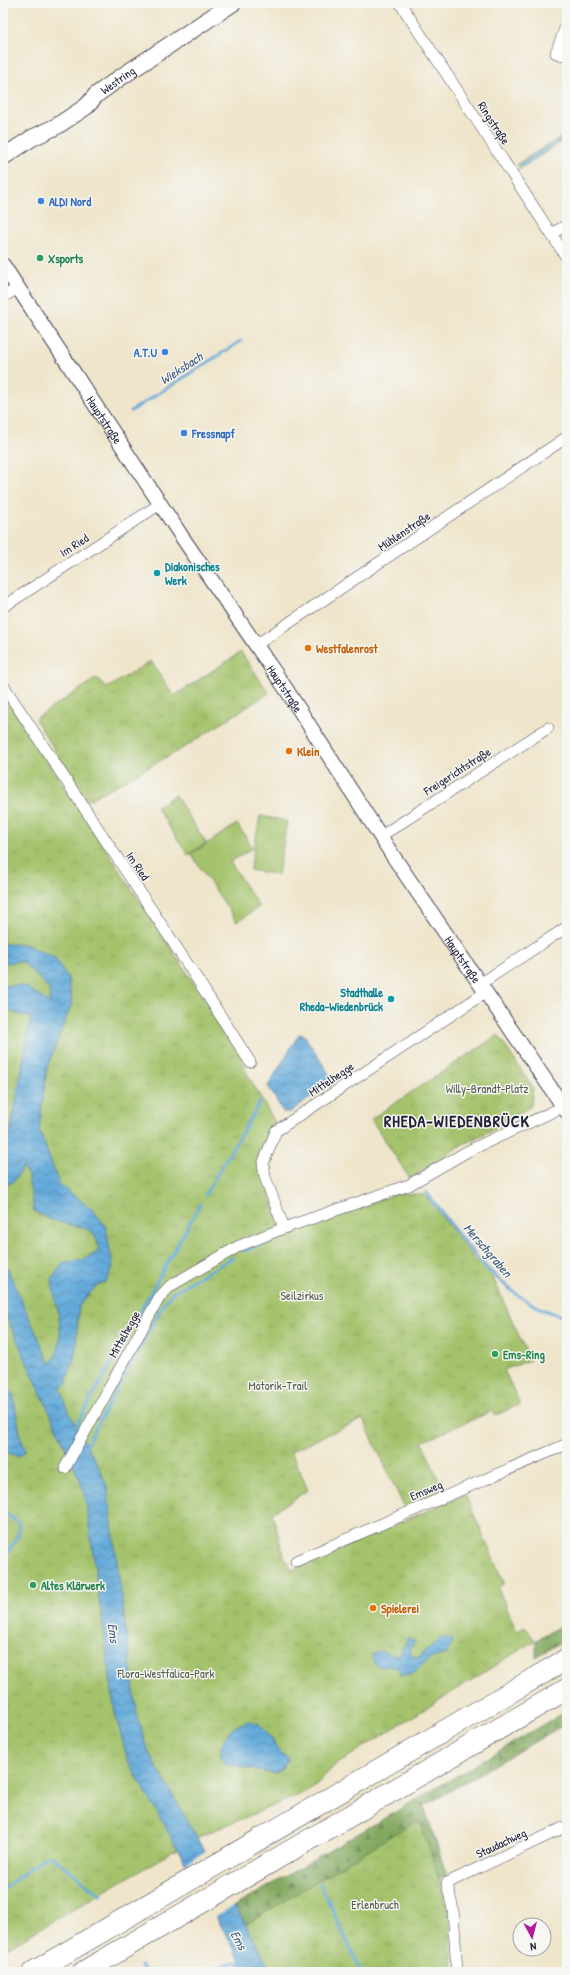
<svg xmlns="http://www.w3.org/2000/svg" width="570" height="1975" font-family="'Patrick Hand',sans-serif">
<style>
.grass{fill:#a4c36c;stroke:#637254}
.forest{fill:url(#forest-firs);stroke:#52664e}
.park{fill:url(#park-tufts);stroke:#637254}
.water{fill:url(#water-waves);stroke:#43668a}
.pier{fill:#efe5cb}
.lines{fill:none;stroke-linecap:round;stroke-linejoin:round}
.stream{stroke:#64aada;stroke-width:3}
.minor-casing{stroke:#413f51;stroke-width:12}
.tertiary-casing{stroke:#413f51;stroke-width:16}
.secondary-casing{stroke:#413f51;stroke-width:18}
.motorway-casing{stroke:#413f51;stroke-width:22}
.minor{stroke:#fff;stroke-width:11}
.tertiary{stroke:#fff;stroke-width:14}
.secondary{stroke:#fff;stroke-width:16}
.motorway{stroke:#fff;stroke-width:21}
.shop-dot{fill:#3f7fe0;stroke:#f6f6f2;stroke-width:1.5}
.leisure-dot{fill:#2e9e5b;stroke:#f6f6f2;stroke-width:1.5}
.culture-dot{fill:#0f9aa8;stroke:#f6f6f2;stroke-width:1.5}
.food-dot{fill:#e8710a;stroke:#f6f6f2;stroke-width:1.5}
.labels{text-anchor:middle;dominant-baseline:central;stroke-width:3;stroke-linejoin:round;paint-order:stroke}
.street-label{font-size:12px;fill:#22223b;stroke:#f6f6f2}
.shop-label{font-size:12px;font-weight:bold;fill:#366cbe;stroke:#f6f6f2;text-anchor:start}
.leisure-label{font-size:12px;font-weight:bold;fill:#27864d;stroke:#f6f6f2;text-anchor:start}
.culture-label{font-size:12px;font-weight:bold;fill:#0d838f;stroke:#f6f6f2;text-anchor:start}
.food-label{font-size:12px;font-weight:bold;fill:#c56008;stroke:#f6f6f2;text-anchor:start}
.park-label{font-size:12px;fill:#505a4c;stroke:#f6f6f2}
.water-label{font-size:13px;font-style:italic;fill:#3c587b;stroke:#f6f6f2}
.district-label{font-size:16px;font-weight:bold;letter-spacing:1px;fill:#22223b;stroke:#f6f6f2}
</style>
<defs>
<pattern id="forest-firs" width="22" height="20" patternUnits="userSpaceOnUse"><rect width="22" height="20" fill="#83a960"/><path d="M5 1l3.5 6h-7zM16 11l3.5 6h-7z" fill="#6b8950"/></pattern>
<pattern id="park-tufts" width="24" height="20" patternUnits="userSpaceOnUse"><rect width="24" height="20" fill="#a4c36c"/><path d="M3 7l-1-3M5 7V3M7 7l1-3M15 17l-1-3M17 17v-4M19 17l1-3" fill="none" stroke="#8da75e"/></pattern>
<pattern id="water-waves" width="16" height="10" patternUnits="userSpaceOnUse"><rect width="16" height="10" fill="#64aada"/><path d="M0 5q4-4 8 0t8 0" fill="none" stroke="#528ab2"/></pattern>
</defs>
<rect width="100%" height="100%" fill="#f6f6f2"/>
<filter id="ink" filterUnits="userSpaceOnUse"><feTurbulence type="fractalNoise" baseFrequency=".025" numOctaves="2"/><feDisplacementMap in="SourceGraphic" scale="8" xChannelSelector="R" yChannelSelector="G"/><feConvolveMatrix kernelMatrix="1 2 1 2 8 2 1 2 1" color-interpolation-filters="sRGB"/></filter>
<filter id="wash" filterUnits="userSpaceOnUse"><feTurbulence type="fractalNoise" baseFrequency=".012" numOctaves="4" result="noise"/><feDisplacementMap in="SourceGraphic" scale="16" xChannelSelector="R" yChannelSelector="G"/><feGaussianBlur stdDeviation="0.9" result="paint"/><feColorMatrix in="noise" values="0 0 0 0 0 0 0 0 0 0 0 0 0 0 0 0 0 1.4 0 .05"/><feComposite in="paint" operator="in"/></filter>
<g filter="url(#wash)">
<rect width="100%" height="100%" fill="#efe5cb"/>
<!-- grass -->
<path class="grass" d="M567,133V138L520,169L517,164Z
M175,795L206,843L188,855L156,807Z
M260,816L287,821L278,875L250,870Z
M237,824L253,848L230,862L259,907L237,922L191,854Z"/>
<!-- forest -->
<path class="forest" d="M567,1622V1638L536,1657V1640Z
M567,1711V1723L424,1806L447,1876L439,1879L449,1911L272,1972L235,1906Z"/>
<!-- park -->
<path class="park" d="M241,652L269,693L183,748L87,801L35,719L97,678L107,688L151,661L174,696Z
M3,694L242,1056L245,1070L277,1126L260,1164L283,1234L399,1193L425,1195L475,1259L493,1278L530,1360L504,1370L520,1404L494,1416L492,1411L422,1442L444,1492L405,1509L363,1419L291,1451L308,1490L272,1513L284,1557L292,1570L465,1494L504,1583L498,1588L517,1631L525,1627L536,1640L335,1765L315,1786L299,1795L196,1838L3,1950V1543L5,1539L3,1537Z
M498,1035L533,1088L531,1106L492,1130L463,1144L410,1179L371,1119Z
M414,1822L421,1824L449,1911L453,1972H261L245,1925Z"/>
<!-- water -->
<path class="water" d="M3,944H24L54,957L68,978L72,1003L47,1068L39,1129L59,1184L93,1210L106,1227L113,1267L106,1282L95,1287L79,1306L75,1355L66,1383L61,1389C71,1425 94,1452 107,1486L138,1720L148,1751L272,1972H247L128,1761L115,1713L85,1496L80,1480L3,1309V1259L50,1364C70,1340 55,1306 52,1279L64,1262L83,1260L99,1251L97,1240L90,1230L51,1220L34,1211L28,1176L23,1167L13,1182L3,1186V1154L9,1140L31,1018L3,1009V986C31,983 29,991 50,1003L49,989L22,961L3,963Z
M299,1034L304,1035L331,1077V1083L290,1112H283L268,1086Z
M3,1382L13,1394L21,1439L26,1450L20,1456L3,1452Z
M409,1637L415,1641L410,1648L411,1655L415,1657H420L440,1638L451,1639L453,1643L446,1654L429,1659L412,1674L401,1675L398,1668C386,1663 374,1674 372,1654C383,1647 388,1656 398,1656Z
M247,1721L258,1723L272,1738L276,1748L289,1759L282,1769L274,1774L226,1763L220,1755C223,1735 229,1729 247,1721Z"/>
<!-- pier -->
<path class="pier" d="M206,1851L237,1904L213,1917L183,1865Z"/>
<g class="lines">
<!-- stream -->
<path class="stream" d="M521,165L567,136
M131,411L241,341
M426,1192C464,1240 503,1304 567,1317
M205,1195L260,1102
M243,1251L270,1241
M74,1430L200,1204
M84,1449L166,1300L173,1292L232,1258
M3,1512L19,1523L18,1536L3,1560
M320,1883L361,1972
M3,1889L45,1857L51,1856L101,1895
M141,1966L145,1972
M208,1972L235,1962L244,1964"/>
</g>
</g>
<g filter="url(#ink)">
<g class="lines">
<defs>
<path id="minor" d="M400,3L567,258
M567,23L556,53L567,56
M551,234L567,225
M3,297L18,288
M3,607L160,504
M256,645L567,437
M3,685L190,968L250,1062
M381,836L548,728
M480,984L567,927
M284,1228L265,1177L263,1164L276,1131L486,992
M65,1468L159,1298L170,1286L239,1246L284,1228L409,1185L468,1151L567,1105
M296,1561L567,1444
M457,1972L453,1910L447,1883L567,1826"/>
<g id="tertiary">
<path id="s1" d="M3,265L182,537L286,689L393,856L567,1112"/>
</g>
<g id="secondary">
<path id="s2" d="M3,157L32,138L57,126L87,106L96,95L121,77L233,3"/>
</g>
<path id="motorway" d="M33,1972L567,1659
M83,1972L567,1689"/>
</defs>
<!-- minor casing -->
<use href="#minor" class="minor-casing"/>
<!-- tertiary casing -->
<use href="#tertiary" class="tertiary-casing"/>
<!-- secondary casing -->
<use href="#secondary" class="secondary-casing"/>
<!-- motorway casing -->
<use href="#motorway" class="motorway-casing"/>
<!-- minor -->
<use href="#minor" class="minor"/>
<!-- tertiary -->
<use href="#tertiary" class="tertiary"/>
<!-- secondary -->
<use href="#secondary" class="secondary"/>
<!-- motorway -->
<use href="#motorway" class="motorway"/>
</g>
</g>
<!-- markers -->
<g class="shop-dot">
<circle cx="41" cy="201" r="4"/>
<circle cx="165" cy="352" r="4"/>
<circle cx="184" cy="433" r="4"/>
</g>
<g class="leisure-dot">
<circle cx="40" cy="258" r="4"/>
<circle cx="495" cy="1354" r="4"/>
<circle cx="33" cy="1585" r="4"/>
</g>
<g class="culture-dot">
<circle cx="157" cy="573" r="4"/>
<circle cx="391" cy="999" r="4"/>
</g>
<g class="food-dot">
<circle cx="308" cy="648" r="4"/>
<circle cx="289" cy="751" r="4"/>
<circle cx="373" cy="1608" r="4"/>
</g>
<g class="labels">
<!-- street labels -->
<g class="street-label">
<text stroke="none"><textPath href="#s2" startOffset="139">Westring</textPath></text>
<text transform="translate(494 123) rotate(57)">Ringstraße</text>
<text stroke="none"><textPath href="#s1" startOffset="185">Hauptstraße</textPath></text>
<text transform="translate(404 531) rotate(-34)">Mühlenstraße</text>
<text transform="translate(74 545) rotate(-33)">Im Ried</text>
<text stroke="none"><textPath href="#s1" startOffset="509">Hauptstraße</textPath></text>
<text transform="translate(457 771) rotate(-33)">Freigerichtstraße</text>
<text transform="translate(138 866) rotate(56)">Im Ried</text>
<text stroke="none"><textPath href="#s1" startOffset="833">Hauptstraße</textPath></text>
<text transform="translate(331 1079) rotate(-34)">Mittelhegge</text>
<text transform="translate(124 1334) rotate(-61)">Mittelhegge</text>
<text transform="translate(426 1490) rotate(-23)">Emsweg</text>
<text transform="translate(501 1843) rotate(-25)">Staudachweg</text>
</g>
<!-- shop labels -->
<g class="shop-label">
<text x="49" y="201">ALDI Nord</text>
<text x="157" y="352" text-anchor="end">A.T.U</text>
<text x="192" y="433">Fressnapf</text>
</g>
<!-- leisure labels -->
<g class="leisure-label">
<text x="48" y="258">Xsports</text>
<text x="503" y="1354">Ems-Ring</text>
<text x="41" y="1585">Altes Klärwerk</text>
</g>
<!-- culture labels -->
<g class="culture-label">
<text x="165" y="566">Diakonisches<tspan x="165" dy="14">Werk</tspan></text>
<text x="383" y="992" text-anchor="end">Stadthalle<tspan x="383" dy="14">Rheda-Wiedenbrück</tspan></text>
</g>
<!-- food labels -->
<g class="food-label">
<text x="316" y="648">Westfalenrost</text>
<text x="297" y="751">Klein</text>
<text x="381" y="1608">Spielerei</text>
</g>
<!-- park labels -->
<g class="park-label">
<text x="487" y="1088">Willy-Brandt-Platz</text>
<text x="302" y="1295">Seilzirkus</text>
<text x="278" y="1385">Motorik-Trail</text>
<text x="166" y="1673">Flora-Westfalica-Park</text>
<text x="375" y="1904">Erlenbruch</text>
</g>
<!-- water labels -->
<g class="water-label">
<text transform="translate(181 368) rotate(-33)">Wieksbach</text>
<text transform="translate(488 1250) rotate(49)">Merschgraben</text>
<text transform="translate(114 1633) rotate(83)">Ems</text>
<text transform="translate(239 1940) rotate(61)">Ems</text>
</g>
<!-- district labels -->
<g class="district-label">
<text x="457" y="1121">RHEDA-WIEDENBRÜCK</text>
</g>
</g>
<!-- margin -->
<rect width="570" height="1975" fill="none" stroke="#f6f6f2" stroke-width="16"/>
<!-- north arrow -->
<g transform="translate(532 1937) rotate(173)"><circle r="19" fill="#f6f6f2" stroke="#a1a1a9"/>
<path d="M0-3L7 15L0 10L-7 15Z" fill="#b5179e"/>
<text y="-6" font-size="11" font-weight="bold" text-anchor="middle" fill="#22223b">N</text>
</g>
</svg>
